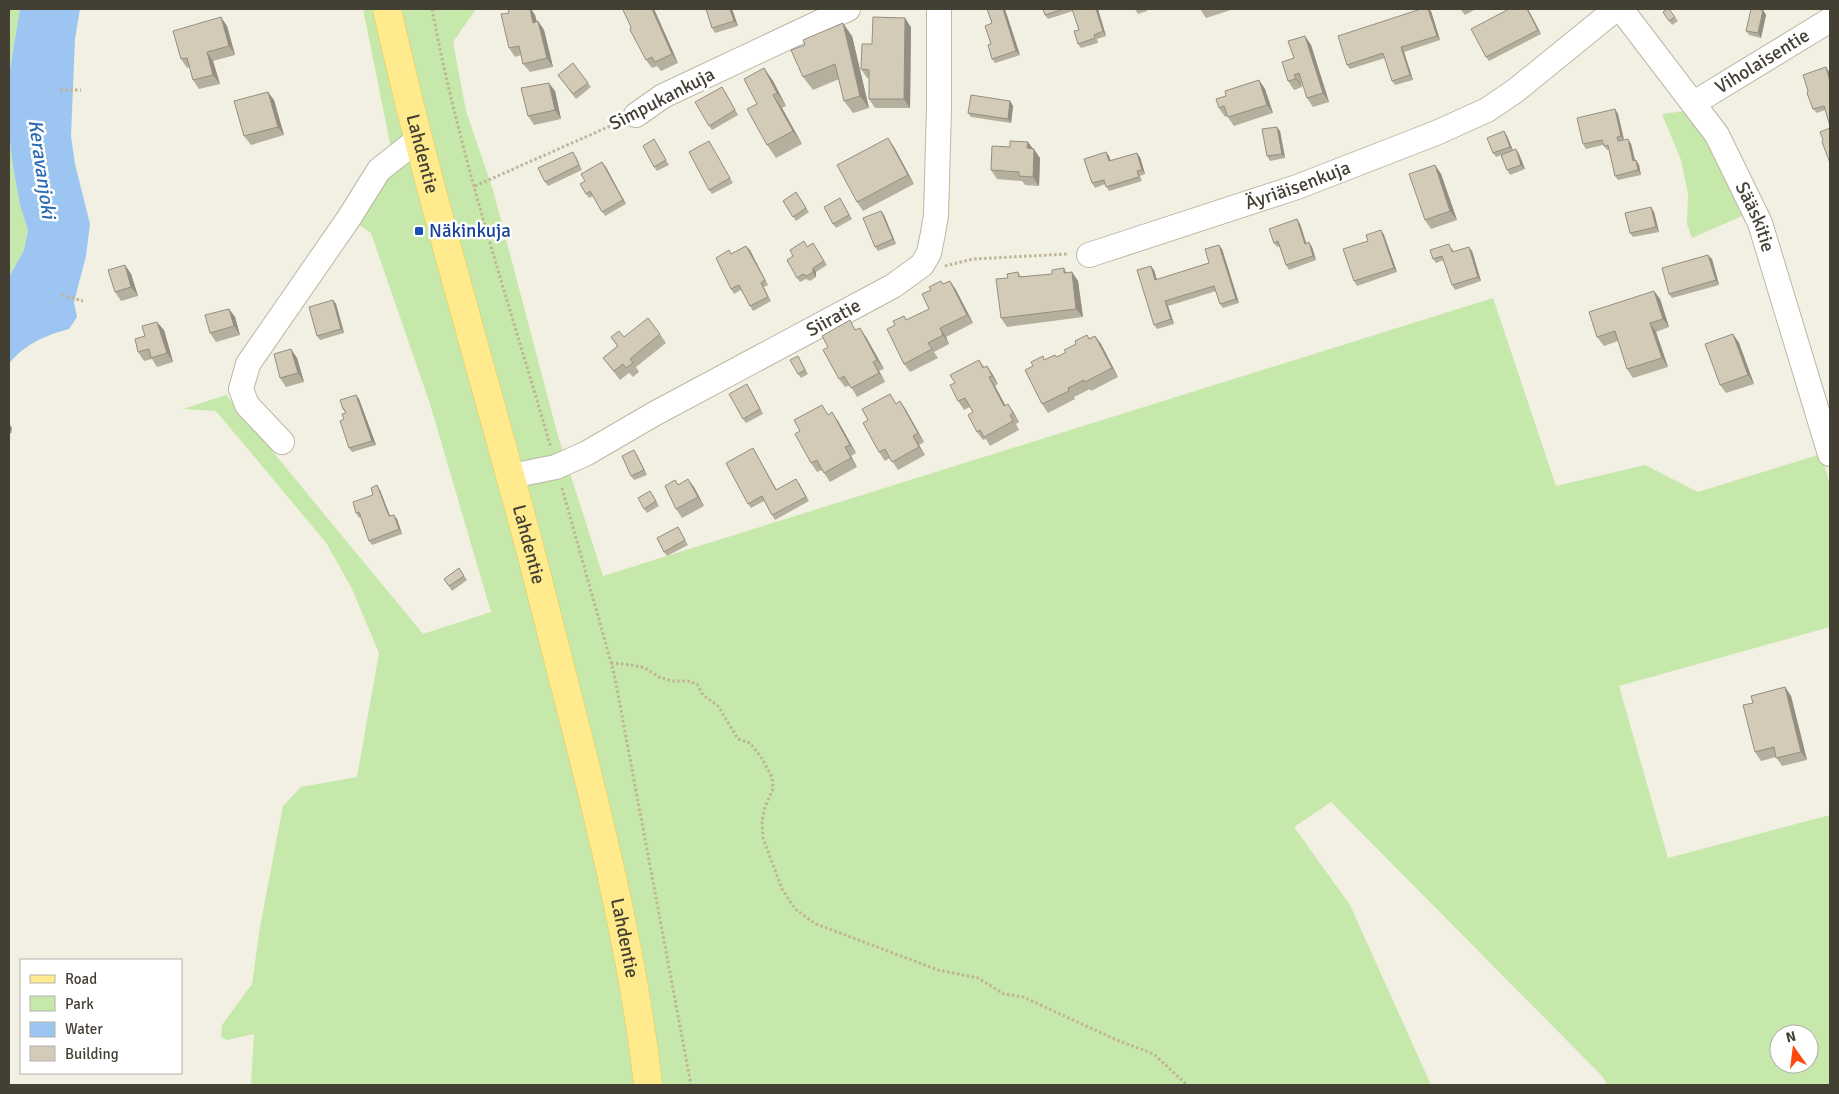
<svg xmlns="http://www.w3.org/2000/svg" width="1839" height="1094" font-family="Signika,sans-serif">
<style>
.green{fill:#c6e8aa;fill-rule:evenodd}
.water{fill:#9cc6f1}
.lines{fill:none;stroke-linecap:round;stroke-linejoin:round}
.minor-casing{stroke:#bdb7a5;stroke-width:26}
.major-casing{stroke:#e6ca5d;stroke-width:29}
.path{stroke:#bfb596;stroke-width:3;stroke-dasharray:2.5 2.5;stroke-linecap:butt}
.minor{stroke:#fff;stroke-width:24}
.major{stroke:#ffea8e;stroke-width:28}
.wall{fill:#b5af9e}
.shaded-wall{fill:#948e81}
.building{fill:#d3cbb8;stroke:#948e81}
.transit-dot{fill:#1a4fb4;stroke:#fff;stroke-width:2}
.labels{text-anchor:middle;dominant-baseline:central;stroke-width:5;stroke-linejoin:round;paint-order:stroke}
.street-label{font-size:19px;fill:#433f33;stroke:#fff}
.transit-label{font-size:19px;fill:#164399;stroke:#fff;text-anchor:start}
.water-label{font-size:20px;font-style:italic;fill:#2b6bb1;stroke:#fff}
</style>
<rect width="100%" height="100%" fill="#f2efe3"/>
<!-- green -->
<path class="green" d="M9,9H20L9,75Z
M363,9H476L453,42L466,111L493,190L558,436L603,576L1493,298L1556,486L1645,465L1698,492L1821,454L1830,485V627L1619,686L1668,858L1830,815V1085H1607L1603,1077L1331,802L1294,827L1350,905L1431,1085H251L254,1034L227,1040L221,1037L222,1025L252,984L260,927L283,806L301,787L357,777L379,653L352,589L327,544L216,411L183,409L226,395L423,634L491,612L430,404L371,233L349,218L393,158ZM1779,1034H1809V1064H1779Z
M1685,111C1709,139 1729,182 1742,216L1692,238L1687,224L1688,194L1681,160L1662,114Z
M9,131L13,167L20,205L28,230L24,250L9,277Z"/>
<!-- water -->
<path class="water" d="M20,9H80L75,39L71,136L75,164L90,224L86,256L74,302L77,317L69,329C46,335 23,345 9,364V277L24,250L28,230L20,205L13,167L9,134V75Z"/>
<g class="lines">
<defs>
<g id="minor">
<path id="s1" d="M1621,9L1717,135L1760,223L1830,454"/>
<path id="s2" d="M1694,103L1830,20"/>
<path d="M636,115L663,96L848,9"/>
<path id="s3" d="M1089,255L1297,187L1436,133L1487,110L1515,91L1616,9"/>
<path d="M282,442L247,405L241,389L248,364L349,218L379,170L417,140"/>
<path id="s4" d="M511,476L556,467L587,453L654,414L893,286L922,265L929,253L933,233L936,215L939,108V9"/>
</g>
<g id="major">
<path id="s5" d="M387,9C422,165 467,318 509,472C529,542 546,612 564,682C598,814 633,950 648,1085"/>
</g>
</defs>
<!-- minor casing -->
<use href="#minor" class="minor-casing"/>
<!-- major casing -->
<use href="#major" class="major-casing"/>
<!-- path -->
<path class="path" d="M432,9C460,158 509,303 551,448
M60,90H81
M475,186L617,123
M945,266L973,259L1068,254
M62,295L83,301
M562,488L614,673L691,1085
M611,663L632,665L645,668L659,677L672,681H688L697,684L703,695L718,706L738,739L750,743L761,757L772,777L773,789L765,807L762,821L763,838L782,889L795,909L816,924L938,970L978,978L1004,994L1023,997L1119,1041L1149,1052L1156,1056L1187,1085"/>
<!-- minor -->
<use href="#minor" class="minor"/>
<!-- major -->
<use href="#major" class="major"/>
</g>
<!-- wall -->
<path class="wall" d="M508,9H531L535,15L537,22L538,21L544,30L553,67L530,72L523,64L521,55L515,57L509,48V13Z
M654,9L678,63L661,71L657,66L652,68L646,60Z
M732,9L738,26L715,33L712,28Z
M987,9L1020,55L995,63L992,59L991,44L992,23Z
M1043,9H1098L1106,36L1097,39L1098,43L1081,48L1078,44L1079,30L1073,11L1048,19L1045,15Z
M1135,9H1146L1147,11L1138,14Z
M1200,9H1231V10L1206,18Z
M1460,9H1476L1465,15Z
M1509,9H1528L1541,34L1489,61L1486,57Z
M1669,9L1678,21L1672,25L1663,12Z
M1763,10L1766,15L1761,38L1749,35L1746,31Z
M1431,11L1440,40L1404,52L1413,80L1395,85L1392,81L1385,58L1350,69L1347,65Z
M227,26L235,55L213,61L220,84L199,89L193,80L190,67L187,68L181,59Z
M911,27L910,108H875L869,99V78H867L861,69L872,44Z
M852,36L869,108L853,113L844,101L839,79L813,90L803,77L805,45Z
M1305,36L1311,45L1329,102L1313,107L1307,98L1302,83L1301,84L1302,87L1294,90L1288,81L1294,58Z
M573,63L591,87L576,99L558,75Z
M1826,67L1829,72L1825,110L1817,113L1813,109Z
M764,68L773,81L786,106L782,108L802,144L776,158L767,145L757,104Z
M1259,80L1265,89L1273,113L1234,126L1227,116L1225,117L1219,108L1226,96Z
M555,91L561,119L534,125L528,116Z
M725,91L738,115L712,130L709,126Z
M274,100L284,135L251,145L244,136Z
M1010,101L1013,106L1011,123L971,117L968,113Z
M1615,109L1618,114L1624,140L1631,144L1635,160H1636L1639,165L1641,175L1618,180L1615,176L1609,150H1607L1603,145L1586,149L1583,144Z
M1280,131L1285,158L1270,161L1267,156Z
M1504,131L1507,136L1513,150L1519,154L1525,169L1510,175L1507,170L1501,155L1496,157L1493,153Z
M654,139L669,165L657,171L654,167Z
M709,141L733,183L712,194L709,190Z
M894,147L914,184L863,211L857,202Z
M1032,149L1040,158L1039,186L1025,185L1022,181L997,179L991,170Z
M1106,152L1109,156L1111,161L1140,157L1145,174L1140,176L1142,181L1109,191L1105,184L1095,188L1092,183Z
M576,156L582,170L548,186L545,182Z
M602,162L626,204L605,216L593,196L589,198L586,194L585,181Z
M1435,165L1441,174L1457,220L1431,229L1425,220Z
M796,192L809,212L796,221L783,201Z
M843,203L852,219L836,228L833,224Z
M881,211L884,215L896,244L878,251L875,247Z
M1654,212L1659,232L1633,237L1630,233Z
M1297,219L1300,224L1306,243L1312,247L1316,260L1289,270L1286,265L1279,246L1277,247L1274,243Z
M1381,230L1384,235L1397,272L1357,286L1354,281L1368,241Z
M813,243L827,265L816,272V277L810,281L806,279L800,282L797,278L807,247Z
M746,246L768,285L764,287L771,301L753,311L741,290L734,294L731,289L729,250L731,254Z
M1452,248L1454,252L1472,251L1481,281L1455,290L1452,285L1444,260L1436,263L1433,259Z
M1222,249L1239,303L1223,308L1220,304L1216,291L1168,306L1174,324L1157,329L1154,325V270L1157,280L1209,263Z
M1712,259L1719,285L1672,298L1669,294Z
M125,265L131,274L138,296L121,301L115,292Z
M1064,268L1067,273L1072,272L1078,281L1083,317L1007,327L1001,318L1008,278L1018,272L1021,277L1052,274Z
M941,281L943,284L950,281L956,290L973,323L946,337L949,344L934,352L938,358L910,372L904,364L895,325L904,316L907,320L929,309L931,290Z
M1654,291L1660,299L1669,327L1656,332L1668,367L1633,378L1627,369L1618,341L1604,346L1597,337Z
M333,300L336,304L344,333L320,340L317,336Z
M229,309L235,317L240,335L216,342L210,333Z
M164,330L173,362L157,367L152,359L144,361L138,352Z
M856,330L866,337L884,369L879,371L885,382L857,397L850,385L845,387L839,379Z
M660,334L666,343L636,367L639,372L633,377L629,373L620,380L603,358L617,346L611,337Z
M1733,334L1739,343L1754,384L1726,393L1720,385Z
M1087,335L1089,338L1095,336L1101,344L1118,377L1091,391L1090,389L1074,397L1075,399L1048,413L1042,404L1045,360L1057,357L1066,352Z
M291,349L297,358L304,382L286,387L280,378Z
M798,356L808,374L801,378L798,374Z
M979,360L985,368L987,366L993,375L998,384L995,386L1005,405L1014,413L1019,422L1016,424L1019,430L990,446L986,439L983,440L977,432L973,412L970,407L964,410L958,401L955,383Z
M750,389L763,414L746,423L743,419Z
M356,395L359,399L376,445L352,452L349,448L344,419L346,413L343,409Z
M900,401L906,410L924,442L919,445L925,455L898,470L890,458L885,461L879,452L897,403Z
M829,414L838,421L856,453L851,456L857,467L830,482L822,470L817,472L811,463Z
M753,448L776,490L799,483L809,501L775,520L764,501L751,508L748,504Z
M637,455L647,475L634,480L631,476Z
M675,480L678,484L694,487L704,506L682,518L676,509Z
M380,490L390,516L397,519L402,534L372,545L369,541L361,517L359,518L356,513L373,495Z
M653,495L659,506L647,513L644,509Z
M678,527L688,545L667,556L664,552Z
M459,568L467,580L452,591L444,579Z
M1785,687L1791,696L1807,760L1782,766L1776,757L1761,761L1755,752L1753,703Z"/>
<!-- shaded-wall -->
<path class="shaded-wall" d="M530,9H531L535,15L539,31L533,23Z
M652,9H654L678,63L672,54Z
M730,9H732L738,26L734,21Z
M1003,9H1005L1020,55L1016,51Z
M1096,9H1098L1106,36L1103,31Z
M1428,9L1431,11L1440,40L1437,36Z
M1527,9H1528L1541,34L1538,30Z
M1763,10L1766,15L1761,38L1758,33Z
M221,17L227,26L235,55L229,46Z
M905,18L911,27L910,108L904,99Z
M538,21L544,30L553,67L547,58Z
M843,23L852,36L869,108L860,96Z
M1305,36L1311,45L1329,102L1323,93Z
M1401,47L1404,52L1413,80L1410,75Z
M207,52L213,61L220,84L213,75Z
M1826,67L1829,72L1830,76V82Z
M764,68L773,81L786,106L777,93Z
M1294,75L1301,84L1302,87L1296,79Z
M1259,80L1265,89L1273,113L1267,105Z
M549,83L555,91L561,119L555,110Z
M268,92L274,100L284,135L278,127Z
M773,95L782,108L802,144L793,131Z
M1010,101L1013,106L1011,123L1008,119Z
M1615,109L1618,114L1624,140L1621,136Z
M1277,127L1280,131L1285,158L1282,154Z
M1504,131L1507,136L1513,151L1510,147Z
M888,138L894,147L914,184L908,175Z
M1628,139L1631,144L1636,165L1633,161Z
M1028,142L1034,150L1027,148Z
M1034,149L1040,158L1039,186L1033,177Z
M1516,149L1519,154L1525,169L1521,165Z
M1106,152L1109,156L1112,166L1109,161Z
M1137,153L1140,157L1145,174L1142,170Z
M1636,160L1639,165L1641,175L1638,170Z
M602,162L606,167L626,204L623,200Z
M1435,165L1441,174L1457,220L1450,211Z
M1651,207L1654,212L1659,232L1656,227Z
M881,211L884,215L896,244L893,239Z
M1297,219L1300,224L1308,248L1305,244Z
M1381,230L1384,235L1397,272L1394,268Z
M1309,242L1312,247L1316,260L1313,256Z
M1219,245L1222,249L1239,303L1236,299Z
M746,246L750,250L768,285L765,280Z
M1469,247L1472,251L1481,281L1478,277Z
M1708,255L1712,259L1719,285L1716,280Z
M125,265L131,274L138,296L131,287Z
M1151,266L1154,270L1158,284L1155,280Z
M813,268L816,272V277L813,272Z
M1072,272L1078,281L1083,317L1076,309Z
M950,281L956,290L973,323L967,315Z
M1654,291L1660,299L1669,327L1663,319Z
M333,300L336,304L344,333L341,329Z
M1165,301L1168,306L1174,324L1171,319Z
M229,309L235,317L240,335L234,326Z
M157,322L164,330L173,362L167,353Z
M1650,323L1656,332L1668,367L1662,358Z
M860,328L866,337L884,369L877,360Z
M940,328L946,337L949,344L943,335Z
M1733,334L1739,343L1754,384L1748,375Z
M1095,336L1101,344L1118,377L1112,368Z
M291,349L297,358L304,382L298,373Z
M873,362L879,371L885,382L879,373Z
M987,366L993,375L998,384L992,376Z
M989,377L995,386L1010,414L1004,406Z
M747,384L750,389L763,414L760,409Z
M356,395L359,399L376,445L372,441Z
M900,401L906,410L924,442L918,433Z
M1008,404L1014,413L1019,422L1013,413Z
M832,412L838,421L856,453L850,445Z
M9,423L12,428L11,434L9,431Z
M913,436L919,445L925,455L919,447Z
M845,447L851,456L857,467L851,458Z
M753,448L756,453L779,494L776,490Z
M634,450L637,455L647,475L644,470Z
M688,479L694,487L704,506L698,497Z
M377,485L380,490L392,521L389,516Z
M394,515L397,519L402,534L399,529Z
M1785,687L1791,696L1807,760L1801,752Z"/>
<!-- building -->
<path class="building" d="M508,9H530L533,23L538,21L547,58L523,64L519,46L509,48L501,14L509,13Z
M626,9H652L672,54L655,62L652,57L646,60L630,30L631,27L623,10Z
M706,9H730L734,21L712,28Z
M987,9H1003L1016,51L992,59L988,45L991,44L985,26L992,23Z
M1043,9H1064L1045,15Z
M1072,9H1096L1103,31L1094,35L1095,38L1078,44L1074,31L1079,30Z
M1421,9H1428L1437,36L1401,47L1410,75L1392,81L1383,53L1347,65L1338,36Z
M1509,9H1527L1538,30L1486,57L1471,29Z
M1667,9H1669L1675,17L1669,21L1663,12Z
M1751,9L1763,10L1758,33L1746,31Z
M221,17L229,46L207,52L213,75L193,80L187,58L181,59L173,31Z
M873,17L905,18L904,99H869V70L861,69L862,44H872Z
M843,23L860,96L844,101L835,64L803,77L791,50L805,45L803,40Z
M1305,36L1323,93L1307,98L1299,73L1294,75L1296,79L1288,81L1282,62L1294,58L1288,41Z
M573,63L588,83L573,94L558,75Z
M1826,67L1830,82V126L1824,106L1813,109L1807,93L1808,91L1803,75Z
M764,68L777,93L773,95L793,131L767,145L747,109L757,104L744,79Z
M1259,80L1267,105L1228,117L1224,106L1219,108L1216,99L1226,96L1225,91Z
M549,83L555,110L528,116L521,88Z
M722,87L735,110L709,126L695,102Z
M268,92L278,127L244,136L234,101Z
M971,95L1010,101L1008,119L968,113Z
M1615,109L1621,136L1617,137L1618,141L1628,139L1633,161L1636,160L1638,170L1615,176L1608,145L1604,146L1602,140L1583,144L1577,118Z
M1277,127L1282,154L1267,156L1262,129Z
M1830,128V163L1822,142L1823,140L1820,132Z
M1504,131L1510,147L1493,153L1487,138Z
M888,138L908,175L857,202L837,165Z
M654,139L666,160L654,167L643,146Z
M709,141L730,178L709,190L689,152Z
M1010,141L1028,142L1027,148L1034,149L1033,177L1019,176V172L991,170L992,146L1010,147Z
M1516,149L1521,165L1507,170L1501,155Z
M573,152L579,165L545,182L538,168Z
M1106,152L1109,161L1137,153L1142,170L1137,171L1139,177L1106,187L1104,180L1092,183L1084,159Z
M602,162L623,200L602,212L590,191L586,194L580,184L585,181L581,174Z
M1435,165L1450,211L1425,220L1409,174Z
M796,192L806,208L793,217L783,201Z
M840,198L849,215L833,224L824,207Z
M1651,207L1656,227L1630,233L1625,213Z
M881,211L893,239L875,247L863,218Z
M1297,219L1305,244L1309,242L1313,256L1286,265L1278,241L1274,243L1269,229Z
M1381,230L1394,268L1354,281L1343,249L1368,241L1366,235Z
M804,241L807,247L813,243L824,261L813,268V272L807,276L803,274L797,278L787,260L793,256L790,250Z
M1449,244L1452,252L1469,247L1478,277L1452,285L1442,256L1433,259L1430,250Z
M1219,245L1236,299L1220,304L1214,286L1165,301L1171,319L1154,325L1137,270L1151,266L1155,280L1209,263L1205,249Z
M746,246L765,280L761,283L768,297L750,306L739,285L731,289L716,258L729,250L731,254Z
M1708,255L1716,280L1669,294L1662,268Z
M125,265L131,287L115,292L108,270Z
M1064,268V273L1072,272L1076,309L1001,318L996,279L1008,278L1007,274L1018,272L1019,277L1052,274V270Z
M941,281L943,284L950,281L967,315L940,328L943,335L928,343L932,349L904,364L887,329L895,325L893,321L904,316L906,320L929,309L922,294L931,290L929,287Z
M1654,291L1663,319L1650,323L1662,358L1627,369L1615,331L1597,337L1589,312Z
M333,300L341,329L317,336L309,307Z
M229,309L234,326L210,333L205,315Z
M648,318L660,334L630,359L633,363L626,368L623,364L614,371L603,358L618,346L611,337L619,331L624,337Z
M850,320L855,330L860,328L877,360L873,362L879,373L851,388L844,376L839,379L823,350L828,347L822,336Z
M157,322L167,353L151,358L149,349L138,352L135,339L145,336L142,326Z
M1733,334L1748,375L1720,385L1705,344Z
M1087,335L1089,339L1095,336L1112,368L1085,382L1084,380L1068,388L1069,391L1042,404L1025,370L1033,366L1031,362L1043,356L1044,360L1055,355L1056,357L1061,355L1066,352L1064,350L1076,344L1075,341Z
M291,349L298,373L280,378L274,354Z
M798,356L805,370L798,374L790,360Z
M979,360L983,368L987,366L992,376L989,377L1004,406L1008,404L1013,413L1010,415L1013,421L984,437L980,430L977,432L968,415L973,412L965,398L958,401L950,385L955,383L950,375Z
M747,384L760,409L743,419L729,394Z
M890,394L896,404L900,401L918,433L913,436L919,447L892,462L885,449L879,452L863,423L868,420L862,409Z
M356,395L372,441L349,448L340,421L344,419L342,414L346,413L344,409H343L340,400Z
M822,405L828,415L832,412L850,445L845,447L851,458L824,473L817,460L811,463L795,434L800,431L794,420Z
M753,448L776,490L796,479L806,497L772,515L762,496L748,504L726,463Z
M634,450L644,470L631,476L622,456Z
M688,479L698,497L676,509L665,486L675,480L678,485Z
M377,485L389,516L394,515L399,529L369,541L359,512L356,513L353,502L373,495L371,488Z
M650,491L656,501L644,509L638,498Z
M678,527L685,540L664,552L657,538Z
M459,568L464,576L449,586L444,579Z
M1785,687L1801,752L1776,758L1774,747L1755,752L1743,705L1753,703L1751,696Z"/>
<!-- markers -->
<rect class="transit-dot" x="414" y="226" width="10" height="10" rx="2.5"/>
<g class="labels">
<!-- street labels -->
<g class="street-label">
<text stroke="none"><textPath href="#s2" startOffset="80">Viholaisentie</textPath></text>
<text transform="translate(662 99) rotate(-27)">Simpukankuja</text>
<text stroke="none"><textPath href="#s5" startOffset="149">Lahdentie</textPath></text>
<text stroke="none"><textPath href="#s3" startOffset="220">Äyriäisenkuja</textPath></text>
<text stroke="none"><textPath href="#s1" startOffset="249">Sääskitie</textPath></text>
<text stroke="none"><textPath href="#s4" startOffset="361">Siiratie</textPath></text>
<text stroke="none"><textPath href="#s5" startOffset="554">Lahdentie</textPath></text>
<text stroke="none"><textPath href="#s5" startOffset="959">Lahdentie</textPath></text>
</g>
<!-- transit labels -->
<g class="transit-label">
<text x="429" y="231">Näkinkuja</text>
</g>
<!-- water labels -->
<g class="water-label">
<text transform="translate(42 169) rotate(82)">Keravanjoki</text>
</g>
</g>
<!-- border -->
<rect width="1839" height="1094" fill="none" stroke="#433f33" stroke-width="20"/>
<!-- legend -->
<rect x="20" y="959" width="162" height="115" fill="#ffffff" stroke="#b4b2ad"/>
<rect x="30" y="975" width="25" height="8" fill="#ffea8e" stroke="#b4b2ad"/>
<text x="65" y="984" font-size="15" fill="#433f33">Road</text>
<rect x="30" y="996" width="25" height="15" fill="#c6e8aa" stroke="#b4b2ad"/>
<text x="65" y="1009" font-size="15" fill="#433f33">Park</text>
<rect x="30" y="1022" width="25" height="15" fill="#9cc6f1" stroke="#b4b2ad"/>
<text x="65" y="1034" font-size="15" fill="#433f33">Water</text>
<rect x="30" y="1046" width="25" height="15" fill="#d3cbb8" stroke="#b4b2ad"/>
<text x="65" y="1059" font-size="15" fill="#433f33">Building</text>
<!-- north arrow -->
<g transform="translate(1794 1049) rotate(346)"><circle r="24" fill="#ffffff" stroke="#b4b2ad"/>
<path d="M0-4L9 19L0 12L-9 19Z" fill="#ff480d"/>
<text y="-8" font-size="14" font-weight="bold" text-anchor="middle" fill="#433f33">N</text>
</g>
</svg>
